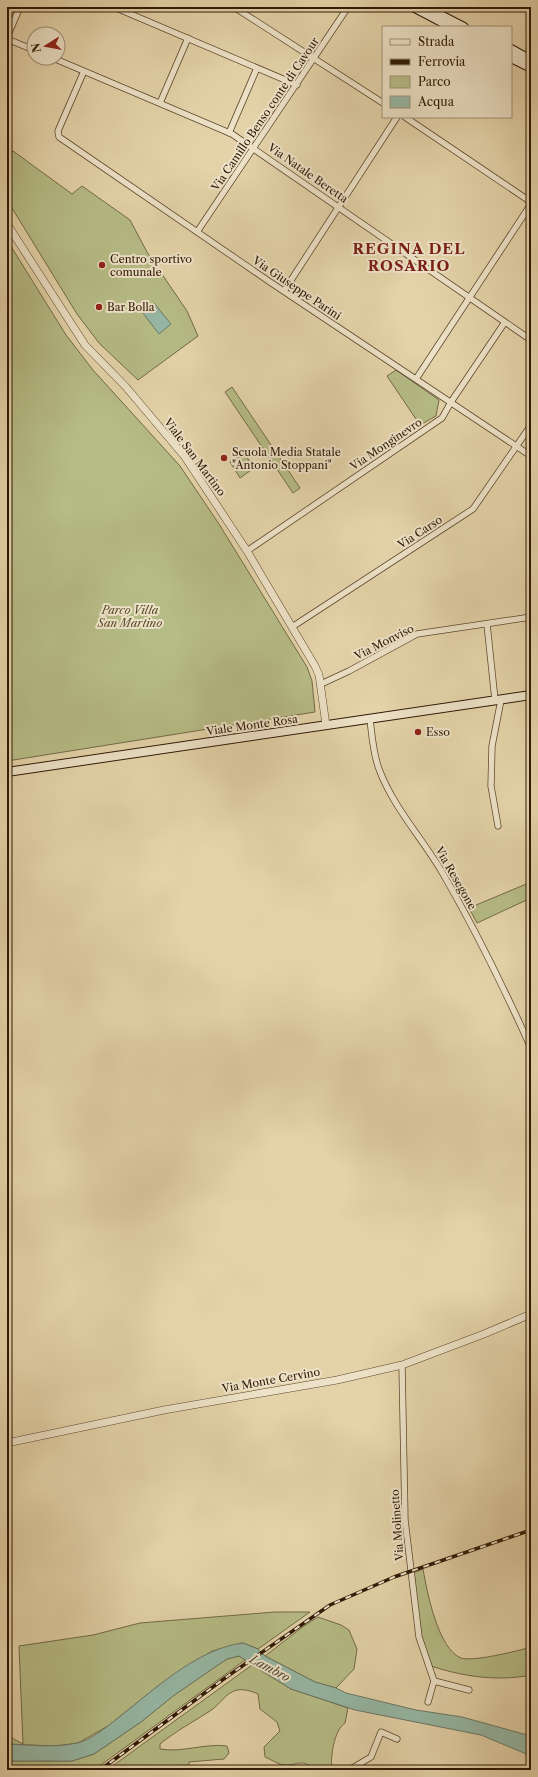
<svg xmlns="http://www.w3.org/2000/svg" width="538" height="1777" font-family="'Libre Caslon Text',serif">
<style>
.green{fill:#b6bc86;stroke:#726a46}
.water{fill:#96b8a6;stroke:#6c7866}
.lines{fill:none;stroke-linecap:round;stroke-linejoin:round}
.minor-casing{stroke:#5c472e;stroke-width:7}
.tertiary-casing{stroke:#5c472e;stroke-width:8}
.secondary-casing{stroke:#2e1805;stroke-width:10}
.minor{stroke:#ede2c7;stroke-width:5.5}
.tertiary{stroke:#ede2c7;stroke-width:7}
.secondary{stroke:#ede2c7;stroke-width:8}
.rail-casing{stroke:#2e1805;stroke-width:3.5}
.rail{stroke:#ede2c7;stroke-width:2;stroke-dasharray:6;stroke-linecap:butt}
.poi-dot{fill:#8f2418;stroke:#ede2c7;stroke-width:1.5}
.labels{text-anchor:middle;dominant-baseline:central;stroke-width:4;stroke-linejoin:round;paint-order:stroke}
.street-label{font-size:11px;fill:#2e1805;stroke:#ede2c7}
.poi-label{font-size:11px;fill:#2e1805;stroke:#ede2c7;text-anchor:start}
.park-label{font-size:11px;font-style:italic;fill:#57492c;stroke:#ede2c7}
.water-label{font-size:12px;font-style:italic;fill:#4d4835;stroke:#ede2c7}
.district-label{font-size:15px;font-weight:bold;letter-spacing:1px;fill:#7a1f14;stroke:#ede2c7}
</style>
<rect width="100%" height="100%" fill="#e4d3a9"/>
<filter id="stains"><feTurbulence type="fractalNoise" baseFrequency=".005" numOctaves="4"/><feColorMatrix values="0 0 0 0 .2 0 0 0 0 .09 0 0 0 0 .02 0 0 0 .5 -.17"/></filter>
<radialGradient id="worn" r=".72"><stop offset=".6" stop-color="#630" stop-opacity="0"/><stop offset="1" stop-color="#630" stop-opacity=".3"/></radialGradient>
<!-- green -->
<path class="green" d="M13,151L72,194L82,186L130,220L147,252L187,311L198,336L138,380L99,343L77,314L7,200V157Z
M7,240L66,335L93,370L180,466L219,524L307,667L312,681L315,712L7,761Z
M396,370L439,400L436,416L420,425L387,376Z
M232,387L300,488L293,493L225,392Z
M244,453L254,468L240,478L230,462Z
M531,882V898L477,923L469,908Z
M423,1569C427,1592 438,1649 461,1658C473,1662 518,1651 531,1647V1675C497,1682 460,1676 428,1665L423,1650L411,1574Z
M275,1612H310L258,1649L243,1643L212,1651L158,1686L108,1726L78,1743L55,1746L7,1744V1738H12L23,1744L19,1646L93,1635L140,1623Z
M318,1617L341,1625L349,1630L357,1649L354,1669L336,1688L315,1682L265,1656L304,1626Z
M239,1656L245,1660L94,1770H7V1761H72L94,1754L141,1722L173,1696L218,1665L227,1659Z
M252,1665L291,1689L348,1708L345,1723C334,1730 330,1758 332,1770H315C302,1758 300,1765 285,1765C279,1765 270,1759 265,1757L264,1747L280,1731L277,1722L260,1709L258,1694C251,1691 245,1689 237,1690C225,1693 220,1705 210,1711C193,1722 176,1731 160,1744V1749C182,1753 205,1743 227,1746L229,1753L224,1759L189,1762V1768L183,1770H107Z"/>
<!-- water -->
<path class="water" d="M154,303L171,324L159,334L142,312Z
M243,1643L258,1649L265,1656L315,1682L336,1688L346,1693L416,1710L462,1717L531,1736V1756L481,1735L355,1710L291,1689L239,1656L227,1659L218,1665L173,1696L141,1722L94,1754L72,1761H7V1744C30,1745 55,1748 77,1743C93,1740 115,1720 128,1710C160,1684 201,1648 243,1643Z"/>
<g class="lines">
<defs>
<path id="minor" d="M114,7L297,85
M234,7L383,103
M7,37L20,7
M7,39L34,50
M53,58L232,134L531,340
M84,71L58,131L59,137L270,282L531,456
M160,103L188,38
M405,117L531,202
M229,133L257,68
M197,232L348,7
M284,291L397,117
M416,379L531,204
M247,551L442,418L451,402L505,322
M487,624L495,700
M292,627L473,509L531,425
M321,684L349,671L417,634L531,617
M370,719C372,736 373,753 379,769C393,807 422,838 442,872C475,929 504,988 531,1048
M498,826L491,786L492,746L501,700
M402,1365L405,1520L419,1637L434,1681L469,1690
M428,1702L434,1681
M349,1770L371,1757L381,1732L397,1739"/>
<path id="tertiary" d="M7,224L85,345L126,387L185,457L247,551L315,666L319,675L326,725
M7,1443L164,1410L337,1380L402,1365L484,1334L531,1314"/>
<path id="secondary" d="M413,7L451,27
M425,7L464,27
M511,49L531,60
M511,58L531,68
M7,772L531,695"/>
</defs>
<!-- minor casing -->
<use href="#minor" class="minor-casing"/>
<!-- tertiary casing -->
<use href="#tertiary" class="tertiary-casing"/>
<!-- secondary casing -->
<use href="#secondary" class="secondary-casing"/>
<!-- minor -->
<use href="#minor" class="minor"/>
<!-- tertiary -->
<use href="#tertiary" class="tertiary"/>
<!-- secondary -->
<use href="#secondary" class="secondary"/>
<defs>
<path id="rail" d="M100,1770L225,1678L330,1605L394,1577L531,1530"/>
</defs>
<!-- rail casing -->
<use href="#rail" class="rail-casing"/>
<!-- rail -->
<use href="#rail" class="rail"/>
</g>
<!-- markers -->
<g class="poi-dot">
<circle cx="102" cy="265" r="4"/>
<circle cx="99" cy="307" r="4"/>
<circle cx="224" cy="458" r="4"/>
<circle cx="418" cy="732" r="4"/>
</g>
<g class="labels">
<!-- street labels -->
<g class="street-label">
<text transform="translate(265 114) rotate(-56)">Via Camillo Benso conte di Cavour</text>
<text transform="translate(308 173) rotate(35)">Via Natale Beretta</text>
<text transform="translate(297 288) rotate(34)">Via Giuseppe Parini</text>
<text transform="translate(386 444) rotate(-34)">Via Monginevro</text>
<text transform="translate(195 457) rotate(53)">Viale San Martino</text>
<text transform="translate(420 532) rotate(-33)">Via Carso</text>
<text transform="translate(384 642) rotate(-27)">Via Monviso</text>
<text transform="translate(252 725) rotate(-8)">Viale Monte Rosa</text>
<text transform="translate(456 878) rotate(60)">Via Resegone</text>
<text transform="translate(271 1380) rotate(-10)">Via Monte Cervino</text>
<text transform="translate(397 1525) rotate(-94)">Via Molinetto</text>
</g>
<!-- poi labels -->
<g class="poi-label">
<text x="110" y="259">Centro sportivo<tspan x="110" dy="13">comunale</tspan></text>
<text x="107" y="307">Bar Bolla</text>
<text x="232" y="452">Scuola Media Statale<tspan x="232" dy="13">"Antonio Stoppani"</tspan></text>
<text x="426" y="732">Esso</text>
</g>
<!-- park labels -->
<g class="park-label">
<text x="130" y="610">Parco Villa<tspan x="130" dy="13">San Martino</tspan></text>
</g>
<!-- water labels -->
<g class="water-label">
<text transform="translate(270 1668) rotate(28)">Lambro</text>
</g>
<!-- district labels -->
<g class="district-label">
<text x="409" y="248">REGINA DEL<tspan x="409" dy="17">ROSARIO</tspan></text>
</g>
</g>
<!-- margin -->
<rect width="538" height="1777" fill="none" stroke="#e4d3a9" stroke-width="24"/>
<rect x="8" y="8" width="522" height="1761" fill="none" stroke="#2e1805" stroke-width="2"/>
<rect x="12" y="12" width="514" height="1753" fill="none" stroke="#2e1805"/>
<!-- legend -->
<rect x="382" y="26" width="130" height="92" fill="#ede2c7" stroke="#a19179"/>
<rect x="390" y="39" width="20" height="6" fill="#ede2c7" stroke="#a19179"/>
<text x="418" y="46" font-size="12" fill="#2e1805">Strada</text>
<rect x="390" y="59" width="20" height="6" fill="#2e1805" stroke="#a19179"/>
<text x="418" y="66" font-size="12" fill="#2e1805">Ferrovia</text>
<rect x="390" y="76" width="20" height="12" fill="#b6bc86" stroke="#a19179"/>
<text x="418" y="86" font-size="12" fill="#2e1805">Parco</text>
<rect x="390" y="96" width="20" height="12" fill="#96b8a6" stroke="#a19179"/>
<text x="418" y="106" font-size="12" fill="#2e1805">Acqua</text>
<!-- north arrow -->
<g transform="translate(46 46) rotate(259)"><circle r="19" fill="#ede2c7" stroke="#a19179"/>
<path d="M0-3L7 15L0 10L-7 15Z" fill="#8f2418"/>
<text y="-6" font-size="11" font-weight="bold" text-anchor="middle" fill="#2e1805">N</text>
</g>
<rect width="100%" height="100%" filter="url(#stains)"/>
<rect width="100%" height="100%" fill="url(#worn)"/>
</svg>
